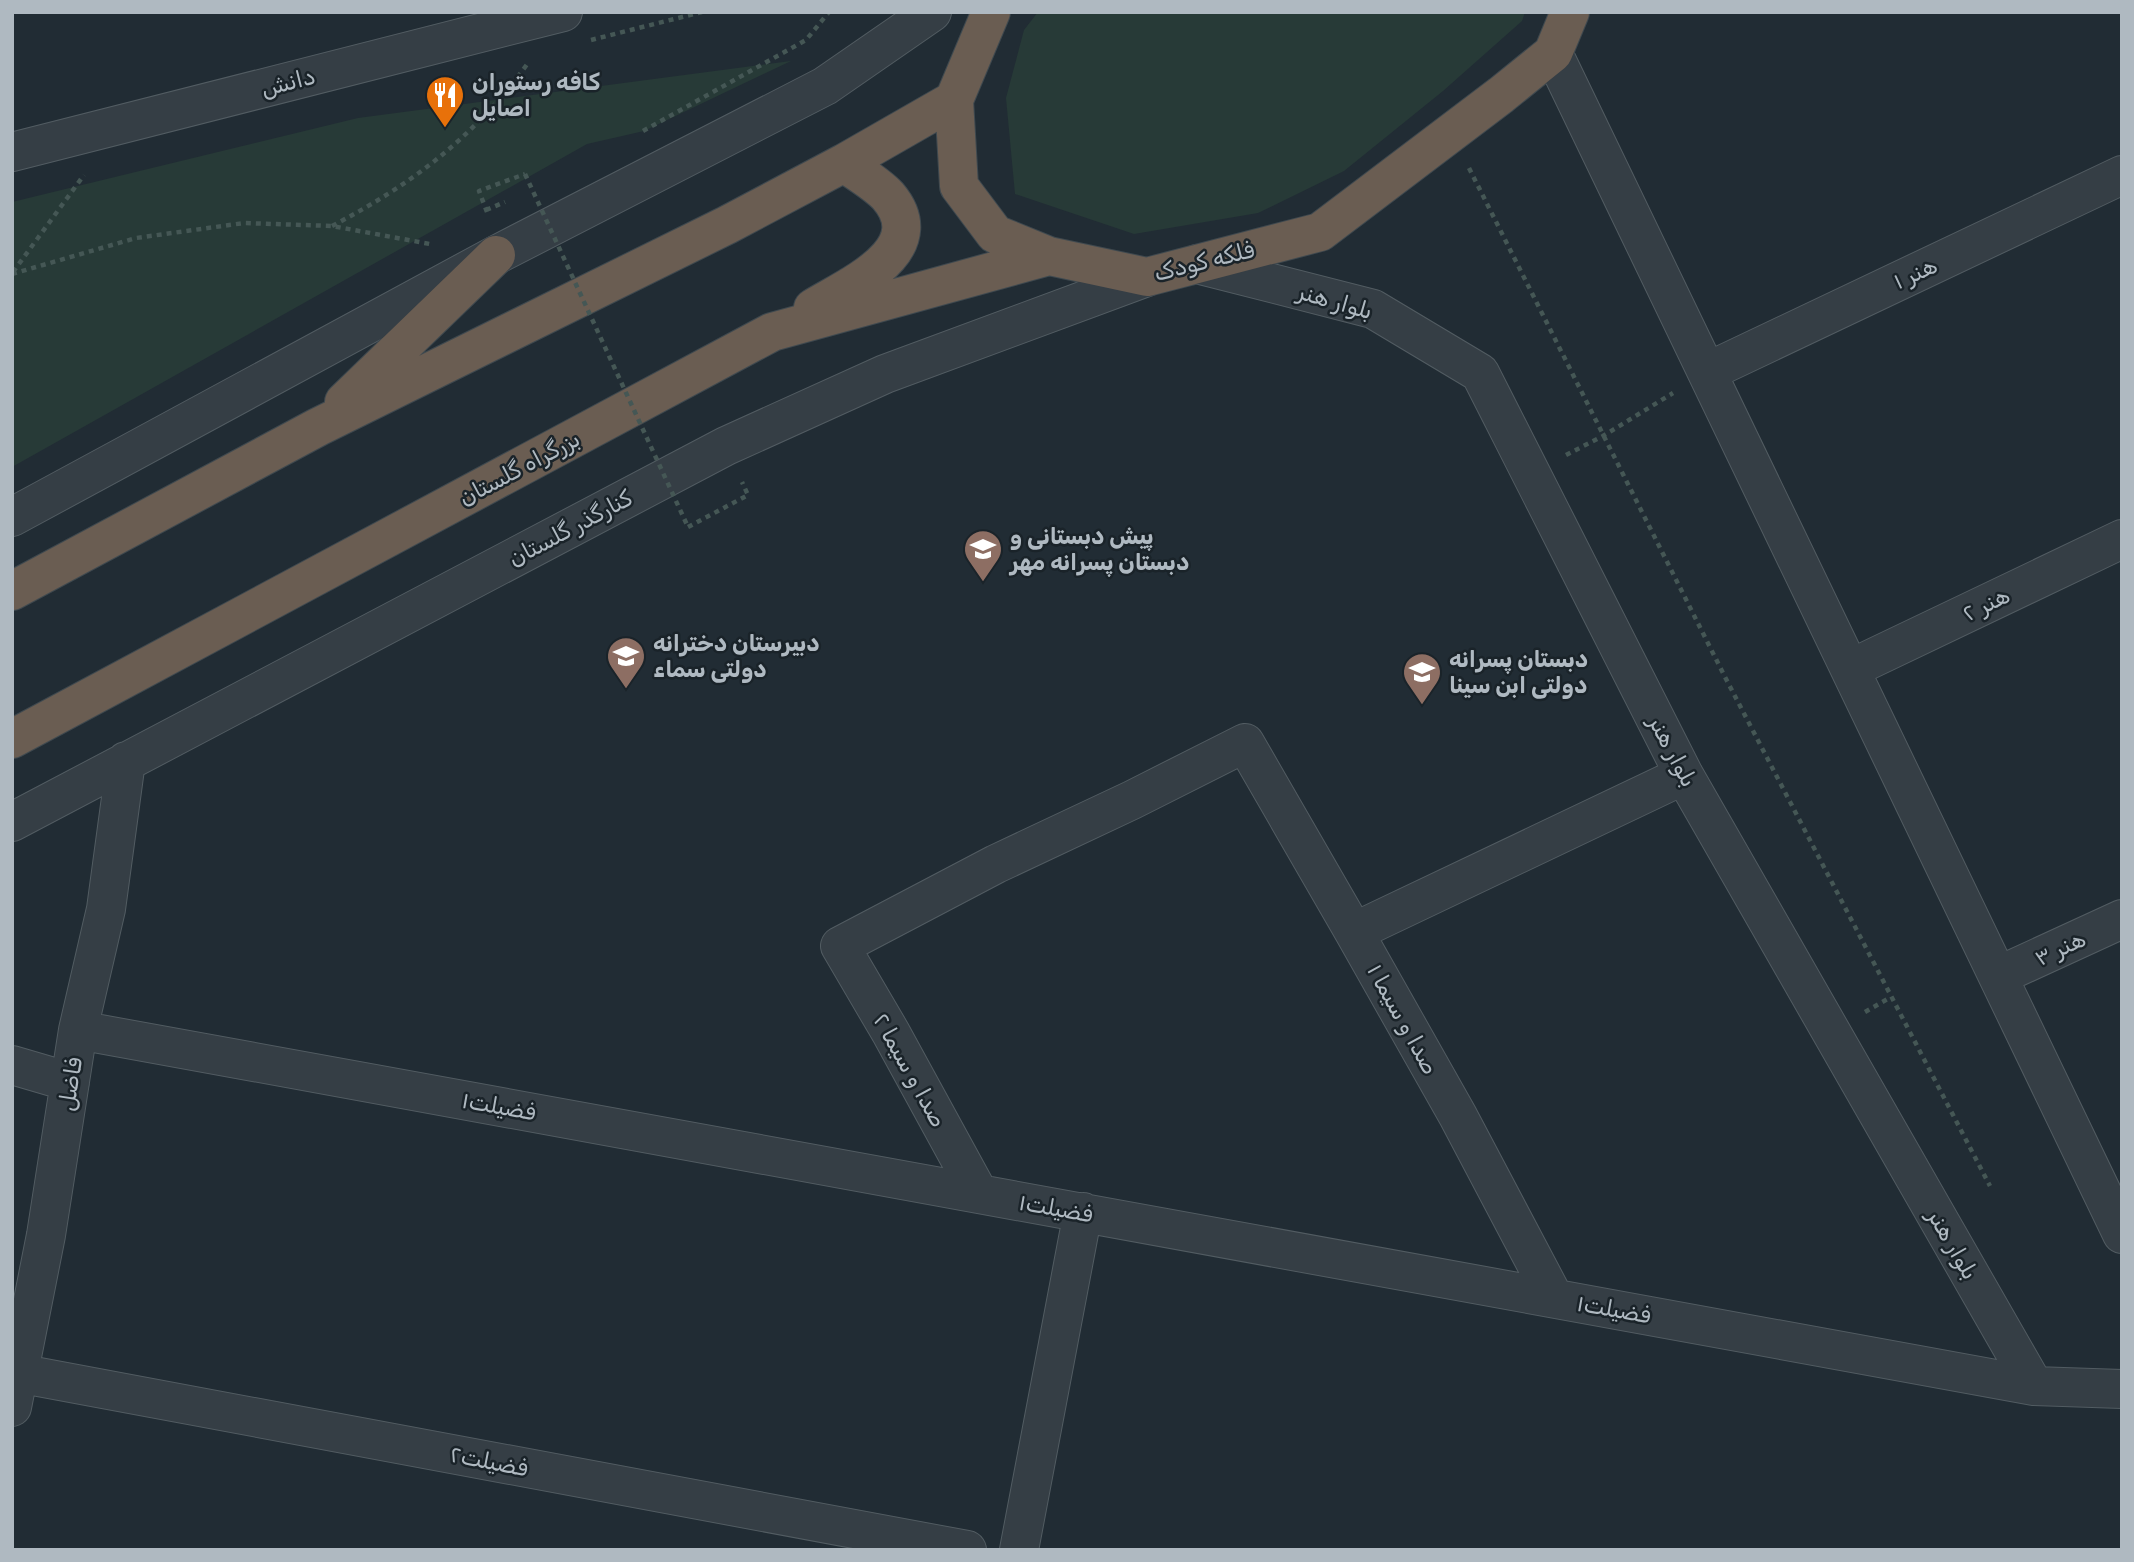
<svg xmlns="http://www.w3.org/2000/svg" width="2134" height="1562" font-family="Rubik,Cairo,sans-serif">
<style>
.green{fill:#273a37}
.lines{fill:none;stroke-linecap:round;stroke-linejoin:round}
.minor-casing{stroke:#525c62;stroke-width:40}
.highway-casing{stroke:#3f494f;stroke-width:40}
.path{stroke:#455755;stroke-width:4.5;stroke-dasharray:5 5;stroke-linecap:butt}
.minor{stroke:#353e45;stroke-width:38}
.highway{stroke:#6a5d52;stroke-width:38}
.path-bridge{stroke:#455755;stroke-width:4.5;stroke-dasharray:5 5;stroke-linecap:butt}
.labels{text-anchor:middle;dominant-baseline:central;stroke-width:5;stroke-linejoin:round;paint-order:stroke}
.street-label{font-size:23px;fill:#afb9c1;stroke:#1a2329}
.poi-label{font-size:23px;font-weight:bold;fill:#afb9c1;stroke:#1a2329;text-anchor:start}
</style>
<rect width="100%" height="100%" fill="#212c34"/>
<!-- green -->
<path class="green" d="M1038,12H1525L1522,21L1443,91L1344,171L1258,213L1134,234L1015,194L1006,98L1024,30Z
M791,61L644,131L587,144L12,467V202L358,118Z"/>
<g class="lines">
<defs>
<path id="minor" d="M1553,53L2122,1234
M12,152L563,12
M1197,264L1373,309L1480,373L1684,775L2034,1386
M1707,372L2122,175
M12,517L496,255L825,86L932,12
M1850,669L2122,539
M12,822L726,446L885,374L1147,277
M1354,932L1684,775
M1998,976L2122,919
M78,1030L2034,1386L2122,1389
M12,1065L70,1082
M979,1194L891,1033L840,946L996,864L1132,800L1245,743L1354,932L1458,1116L1554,1298
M12,1372L967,1550
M12,1407L46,1235L78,1030L106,909L126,761
M1019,1550L1083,1212"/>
<path id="highway" d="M991,12L954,100L959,186L995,234L1049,256L1147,277L1320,232L1501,95L1553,53L1570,12
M813,308C849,286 934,250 888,196C877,184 858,173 844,163
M344,402L496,255
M12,591L318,427L727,225L844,163L954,100
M12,739L772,332L1049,256"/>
</defs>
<!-- minor casing -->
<use href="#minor" class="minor-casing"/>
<!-- highway casing -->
<use href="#highway" class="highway-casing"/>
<!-- path -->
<path class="path" d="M591,40L702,12
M643,131L806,40L829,12
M1469,168L1725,677L1990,1186
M486,210L505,202
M487,212L479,191L525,174
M332,226C414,183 473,138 528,63
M13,272L84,175
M12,274L136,238L244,223L332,226L430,244
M1566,455L1603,436L1673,393
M688,527L748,495L742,482
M1865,1012L1891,997"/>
<!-- minor -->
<use href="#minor" class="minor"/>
<!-- highway -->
<use href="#highway" class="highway"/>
<!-- path-bridge -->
<path class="path-bridge" d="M525,174L688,527"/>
</g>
<!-- icons -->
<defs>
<symbol id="restaurant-pin" viewBox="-11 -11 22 30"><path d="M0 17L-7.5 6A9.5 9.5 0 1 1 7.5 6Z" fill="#e8710a" stroke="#1a2329"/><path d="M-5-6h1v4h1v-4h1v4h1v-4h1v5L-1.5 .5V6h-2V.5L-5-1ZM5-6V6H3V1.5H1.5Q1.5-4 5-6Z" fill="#fff"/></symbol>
<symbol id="school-pin" viewBox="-11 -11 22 30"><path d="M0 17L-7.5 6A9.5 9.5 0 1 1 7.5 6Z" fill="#8d6e63" stroke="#1a2329"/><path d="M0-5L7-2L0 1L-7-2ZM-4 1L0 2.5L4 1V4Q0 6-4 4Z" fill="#fff"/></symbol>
</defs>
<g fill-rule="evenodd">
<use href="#restaurant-pin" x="423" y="73" width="44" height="60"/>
<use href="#school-pin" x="961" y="527" width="44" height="60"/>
<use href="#school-pin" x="604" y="634" width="44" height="60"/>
<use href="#school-pin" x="1400" y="650" width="44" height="60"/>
</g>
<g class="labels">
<!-- street labels -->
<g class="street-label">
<text transform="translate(288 82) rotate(-14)">دانش</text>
<text transform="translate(1204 261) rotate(-14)">فلکه کودک</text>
<text transform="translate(1915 273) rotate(-25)">هنر ۱</text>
<text transform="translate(1335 301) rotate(16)">بلوار هنر</text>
<text transform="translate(519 468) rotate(-28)">بزرگراه گلستان</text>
<text transform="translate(570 528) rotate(-28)">کنارگذر گلستان</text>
<text transform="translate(1986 604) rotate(-26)">هنر ۲</text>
<text transform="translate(1673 751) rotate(62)">بلوار هنر</text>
<text transform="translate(2060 948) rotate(-25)">هنر ۳</text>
<text transform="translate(1403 1019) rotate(61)">صدا و سیما ۱</text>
<text transform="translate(910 1070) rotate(61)">صدا و سیما ۲</text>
<text transform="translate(70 1084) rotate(-81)">فاضل</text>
<text transform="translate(499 1106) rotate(10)">فضیلت۱</text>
<text transform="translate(1056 1208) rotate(10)">فضیلت۱</text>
<text transform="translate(1953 1244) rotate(60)">بلوار هنر</text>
<text transform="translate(1614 1309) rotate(10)">فضیلت۱</text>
<text transform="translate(489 1461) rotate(11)">فضیلت۲</text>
</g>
<!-- poi labels -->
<g class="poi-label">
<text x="472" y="82">کافه رستوران<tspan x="472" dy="26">اصایل</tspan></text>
<text x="1010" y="536">پیش دبستانی و<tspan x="1010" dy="26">دبستان پسرانه مهر</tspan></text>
<text x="653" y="643">دبیرستان دخترانه<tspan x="653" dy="26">دولتی سماء</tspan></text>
<text x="1449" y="659">دبستان پسرانه<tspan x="1449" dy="26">دولتی ابن سینا</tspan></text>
</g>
</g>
<!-- border -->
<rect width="2134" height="1562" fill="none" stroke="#afb9c1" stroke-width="28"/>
</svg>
